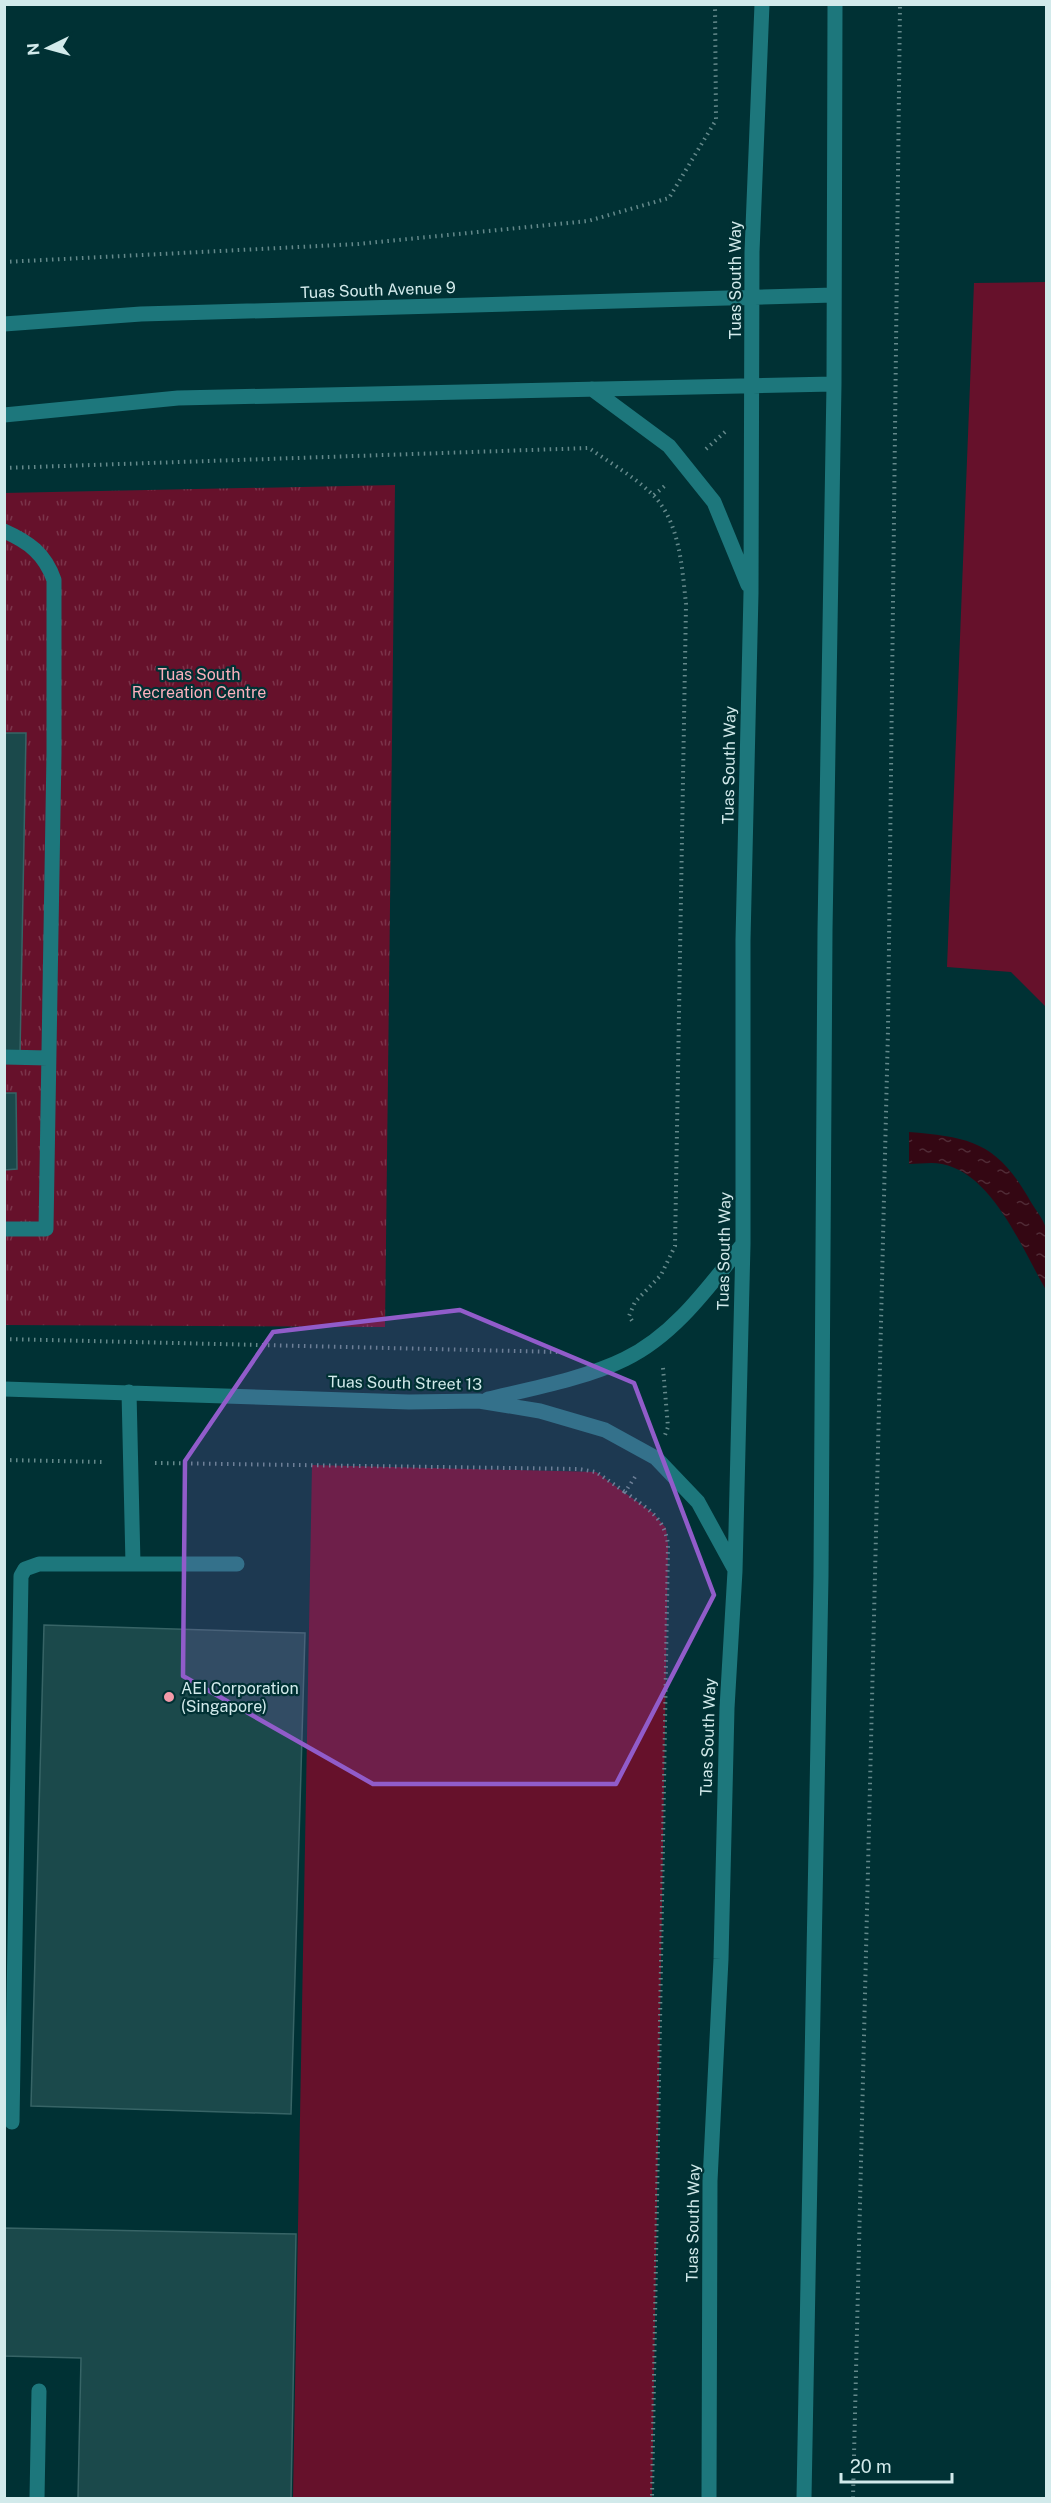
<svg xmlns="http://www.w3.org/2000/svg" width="1051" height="2503" font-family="'Public Sans',sans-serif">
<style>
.grass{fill:#66112b}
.park{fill:url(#park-tufts)}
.water{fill:url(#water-ripples)}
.building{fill:#1b494b;stroke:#376466;stroke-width:1.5}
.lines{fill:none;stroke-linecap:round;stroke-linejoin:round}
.path{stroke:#64898b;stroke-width:4;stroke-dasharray:1.5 4.5;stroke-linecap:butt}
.minor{stroke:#1d777c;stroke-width:15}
.marked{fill:#915cca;fill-opacity:0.2;stroke:#915cca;stroke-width:4.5;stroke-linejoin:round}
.poi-dot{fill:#f39aa9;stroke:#003134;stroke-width:2}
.labels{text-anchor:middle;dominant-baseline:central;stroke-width:4.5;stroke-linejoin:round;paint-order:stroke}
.street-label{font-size:16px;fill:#d2eaeb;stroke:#003134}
.park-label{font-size:16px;fill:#fbb0bc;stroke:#003134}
.poi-label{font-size:16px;fill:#d2eaeb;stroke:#003134;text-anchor:start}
</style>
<defs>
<pattern id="park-tufts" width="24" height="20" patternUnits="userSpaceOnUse" patternTransform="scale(1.5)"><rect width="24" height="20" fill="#66112b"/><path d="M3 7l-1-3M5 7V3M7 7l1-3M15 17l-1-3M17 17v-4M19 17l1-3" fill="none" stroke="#7b344a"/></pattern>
<pattern id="water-ripples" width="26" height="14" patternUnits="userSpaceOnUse" patternTransform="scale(1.5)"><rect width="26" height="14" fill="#340713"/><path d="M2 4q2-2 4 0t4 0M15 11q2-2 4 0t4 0" fill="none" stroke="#502b36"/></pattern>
</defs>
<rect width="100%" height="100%" fill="#003134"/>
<!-- grass -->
<path class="grass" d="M1046,282V1007L1011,972L947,967L974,283Z
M312,1465L596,1472L653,1513L666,1528L668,1545L652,2498H293Z"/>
<!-- park -->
<path class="park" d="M395,485L385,1327L5,1325L4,493Z"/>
<!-- water -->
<path class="water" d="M909,1132C969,1137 996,1142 1028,1197C1033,1207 1044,1219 1046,1229C1051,1247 1047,1272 1046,1290C1022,1249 993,1174 942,1164C932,1162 920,1164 909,1164Z"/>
<!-- building -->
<path class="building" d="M4,733H26L20,1053L4,1052Z
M4,1093H16L17,1169L4,1170Z
M44,1625L305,1633L291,2114L31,2106Z
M4,2228L296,2234L291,2498H78L81,2358L4,2356Z"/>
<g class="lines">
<!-- path -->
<path class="path" d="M4,262L358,244L588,221L669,198L716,120L715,4
M706,449L725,432
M4,468L589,448C610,463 635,477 653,495C680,522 682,568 686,604L675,1246L661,1275L635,1302L629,1316L634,1324
M654,495L667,484
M4,1339L559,1352
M663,1368L668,1427L665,1435
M4,1460L106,1462
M155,1463L579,1469L596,1472L625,1492
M635,1477L625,1492C646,1508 665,1517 668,1545L652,2498
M853,2498L888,1029L900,4"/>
<!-- minor -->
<path class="minor" d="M4,324L141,314L834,295
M592,389L669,446L714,502L748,585
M4,415L178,398L834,384
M4,531C29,542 45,554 54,580V753L46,1229H4
M4,1057L48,1058
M4,1389L409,1402L479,1401L540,1411L605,1430L656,1458L698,1502L734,1568
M129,1392L133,1564
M488,1399C530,1389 587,1378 625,1359C675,1335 710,1285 743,1244
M12,2122L21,1576L25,1569L39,1564H237
M37,2498L39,2391
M709,2498L710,2181L721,1959L727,1708L735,1571L743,1244V940L751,593L752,252L762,4
M804,2498L821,1576L825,931L834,384L835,4"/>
</g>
<!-- marked area -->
<path class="marked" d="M460,1310L634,1383L714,1595L616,1784H373L183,1676L185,1461L273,1332Z"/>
<!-- markers -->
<circle class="poi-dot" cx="169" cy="1697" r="6"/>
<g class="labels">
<!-- street labels -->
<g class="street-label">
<text transform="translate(735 280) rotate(-90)">Tuas South Way</text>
<text transform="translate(378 290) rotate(-2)">Tuas South Avenue 9</text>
<text transform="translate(729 765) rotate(-89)">Tuas South Way</text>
<text transform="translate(724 1251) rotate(-89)">Tuas South Way</text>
<text transform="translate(405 1383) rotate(1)">Tuas South Street 13</text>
<text transform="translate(708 1737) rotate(-88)">Tuas South Way</text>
<text transform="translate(693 2223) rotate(-89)">Tuas South Way</text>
</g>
<!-- park labels -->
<g class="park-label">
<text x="199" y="674">Tuas South<tspan x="199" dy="18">Recreation Centre</tspan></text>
</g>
<!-- poi labels -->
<g class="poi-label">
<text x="181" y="1688">AEI Corporation<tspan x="181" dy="18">(Singapore)</tspan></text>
</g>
</g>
<!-- border -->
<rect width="1051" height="2503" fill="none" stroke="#d2eaeb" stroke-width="12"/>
<!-- north arrow -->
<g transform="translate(48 48) rotate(265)" stroke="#003134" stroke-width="4.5" paint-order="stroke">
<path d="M0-4.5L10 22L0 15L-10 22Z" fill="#d2eaeb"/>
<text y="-9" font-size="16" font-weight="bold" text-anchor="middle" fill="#d2eaeb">N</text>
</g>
<!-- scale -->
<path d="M841 2473v9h111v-9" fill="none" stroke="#d2eaeb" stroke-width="3"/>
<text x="850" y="2473" font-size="18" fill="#d2eaeb" stroke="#003134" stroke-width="4.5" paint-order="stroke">20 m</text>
</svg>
